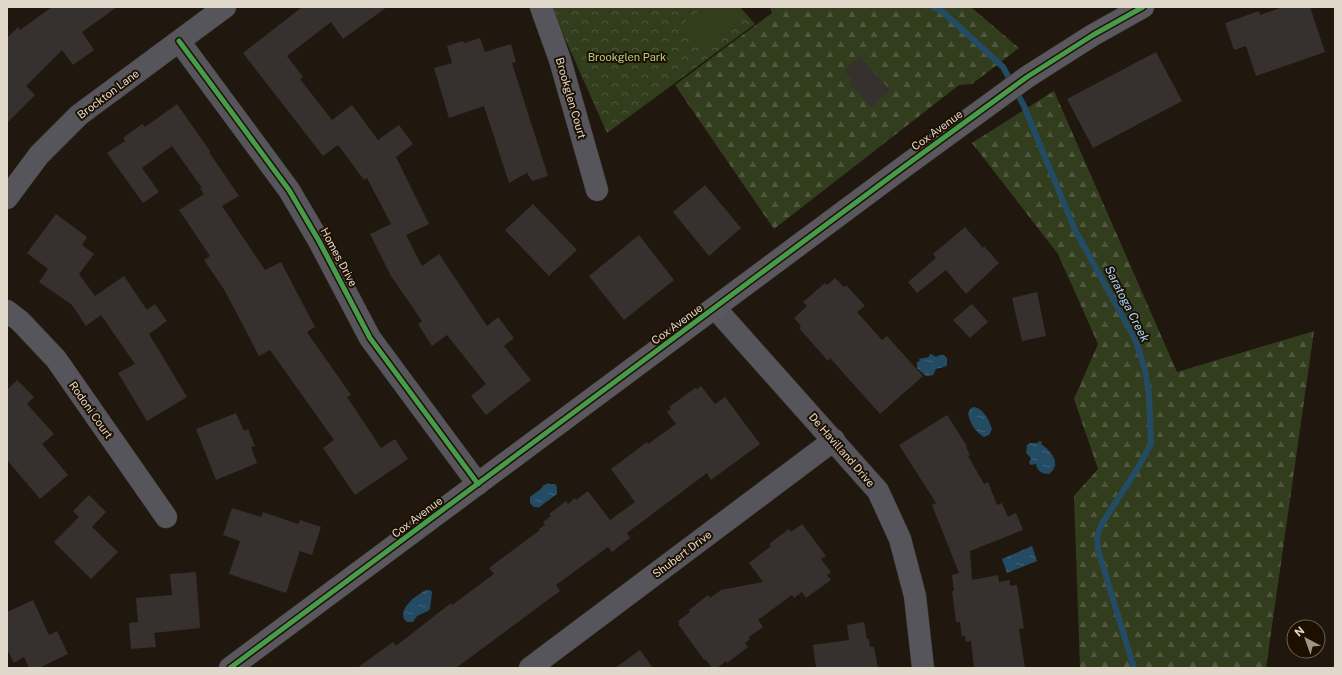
<svg xmlns="http://www.w3.org/2000/svg" width="1342" height="675" font-family="'Public Sans',sans-serif">
<style>
.forest{fill:url(#forest-firs)}
.park{fill:url(#park-crowns)}
.pitch{fill:#323d1e}
.water{fill:url(#water-ripples)}
.lines{fill:none;stroke-linecap:round;stroke-linejoin:round}
.stream{stroke:#244b64;stroke-width:6}
.building{fill:#36302f}
.minor-casing{stroke:#39332a;stroke-width:23}
.secondary-casing{stroke:#39332a;stroke-width:23}
.minor{stroke:#56555c;stroke-width:22}
.secondary{stroke:#5a585e;stroke-width:22}
.cycleway-casing{stroke:#1d1001;stroke-width:8}
.cycleway{stroke:#469c4c;stroke-width:5}
.labels{text-anchor:middle;dominant-baseline:central;stroke-width:4;stroke-linejoin:round;paint-order:stroke}
.park-label{font-size:11px;fill:#b1ce88;stroke:#1d1001}
.street-label{font-size:11px;fill:#e1d8cc;stroke:#1d1001}
.water-label{font-size:12px;font-style:italic;fill:#a2d8ff;stroke:#1d1001}
</style>
<defs>
<pattern id="forest-firs" width="22" height="20" patternUnits="userSpaceOnUse"><rect width="22" height="20" fill="#323d1e"/><path d="M5 1l3.5 6h-7zM16 11l3.5 6h-7z" fill="#4f583e"/></pattern>
<pattern id="park-crowns" width="20" height="18" patternUnits="userSpaceOnUse"><rect width="20" height="18" fill="#323d1e"/><path d="M2 6a3 3 0 1 1 6 0M12 15a3 3 0 1 1 6 0" fill="none" stroke="#4f583e"/></pattern>
<pattern id="water-ripples" width="26" height="14" patternUnits="userSpaceOnUse"><rect width="26" height="14" fill="#244b64"/><path d="M2 4q2-2 4 0t4 0M15 11q2-2 4 0t4 0" fill="none" stroke="#446479"/></pattern>
</defs>
<rect width="100%" height="100%" fill="#20180e"/>
<!-- forest -->
<path class="forest" d="M770,7H971L1019,48L972,84L959,85L774,229L675,85L772,13Z
M1054,91L1177,372L1314,331L1266,668H1080L1074,496L1098,469L1074,399L1098,344L1058,254L972,143Z"/>
<!-- park -->
<path class="park" d="M551,7H740L755,24L607,133Z"/>
<!-- pitch -->
<path class="pitch" d="M705,7H735L744,18L701,51L681,25Z"/>
<!-- water -->
<path class="water" d="M931,354L936,357L940,355H944L947,358V366L936,369L933,375L926,376L917,368V362L920,361L919,359L929,357V355Z
M974,407C984,409 989,420 992,429L989,435L984,437C975,432 970,423 968,413L971,408Z
M1039,441L1042,442L1041,444C1052,452 1062,464 1049,474C1042,474 1037,471 1036,464L1031,465L1029,463L1031,458L1026,453L1027,445L1030,443H1038Z
M549,483V484H555L557,487V494L538,508L537,507H534L530,503V497L543,487L542,486Z
M1032,546L1037,561L1007,573L1002,559Z
M426,590H430L432,592L430,609L428,611L417,616L413,622H407C394,612 416,595 426,590Z"/>
<g class="lines">
<!-- stream -->
<path class="stream" d="M933,7L942,11L1003,67L1024,106L1075,230L1136,341L1145,370L1149,394L1151,444L1136,471L1101,525L1097,537L1098,550L1134,668"/>
</g>
<!-- building -->
<path class="building" d="M52,7H117L82,32L94,50L73,65L62,50L26,86L35,95L7,123V38L18,27L20,30Z
M302,7H387L343,39L331,22L287,56L303,77L300,79L332,120L352,105L378,140L399,125L413,144L396,157L429,224L406,235L422,266L439,254L487,326L498,317L514,338L504,346L531,380L486,415L471,396L486,384L447,335L432,346L418,324L422,321L391,276L370,234L391,224L367,178L364,180L338,145L323,156L243,53Z
M1283,7H1310L1325,52L1256,76L1246,46L1234,50L1225,23L1259,11L1260,15Z
M480,38L485,52L511,44L516,62L512,63L548,176L532,181L527,173L509,183L484,106L449,118L434,68L452,63L447,46L463,41L464,43Z
M1156,52L1182,101L1093,148L1067,99Z
M860,57L890,90L871,107L849,83L852,80L844,71Z
M177,104L210,151L209,152L239,196L222,206L265,270L281,262L315,327L307,332L351,395L347,397L381,448L395,439L408,459L355,495L323,448L334,440L270,350L259,356L225,291L204,260L210,256L179,210L204,194L200,189L202,188L172,146L142,168L159,192L143,203L107,153L125,141L123,138L142,124L145,127Z
M705,185L741,228L709,256L673,212Z
M533,204L577,250L549,276L505,230Z
M56,214L87,237L82,245L94,254L79,274L95,296L124,276L147,310L155,304L167,321L149,334L187,397L147,421L118,373L135,364L101,315L86,326L72,305L39,282L48,269L27,253Z
M965,227L983,248L984,246L999,263L966,294L946,270L917,293L908,282L936,258L933,254Z
M639,235L674,280L624,320L589,276Z
M835,278L844,287L846,285L865,306L857,312L882,340L887,336L923,376L880,414L830,358L828,361L799,328L801,326L794,318L807,306L803,302L825,283L827,285Z
M1037,292L1046,336L1022,341L1012,298Z
M972,304L988,322L970,338L953,320Z
M17,380L34,397L27,404L54,434L42,444L68,475L40,499L7,460V390Z
M701,386L715,404L725,397L760,444L711,480L707,473L627,533L630,538L612,552L608,547L556,585L560,591L456,668H357L393,642L396,646L451,603L452,605L494,574L489,568L540,530L539,529L545,525L543,522L551,516L549,514L566,501L568,504L575,498L576,500L588,491L610,520L635,502L611,469L647,442L648,444L676,424L667,412L671,409L669,407L695,388L697,389Z
M236,413L244,431L248,429L255,446L251,447L257,463L216,480L196,429Z
M947,415L967,446L966,447L970,455L968,456L984,484L988,482L997,505L1002,503L1008,517L1016,513L1023,530L970,551L972,580L998,575L999,582L1010,580V586L1017,585L1024,628L1019,629L1025,668H974L971,641L966,642L965,636H962L960,622H956L952,591H954L952,575L959,573L932,505L936,503L899,445Z
M89,495L106,512L92,527L118,552L91,579L54,542L79,517L73,511Z
M232,508L261,517L263,512L298,524L300,520L321,527L312,555L300,551L286,593L229,574L240,541L223,535Z
M802,524L826,556L821,559L831,572L827,575L831,580L806,598L802,592L794,598L792,595L758,620L763,627L749,637L750,639L745,643L748,647L727,663L726,661L717,668H712L705,659L704,660L678,624L680,623L678,621L690,612L689,610L708,595L710,598L721,590L763,582L749,563L771,546L769,544L789,529L791,532Z
M196,572L200,628L154,633L156,647L131,649L129,623L138,622L136,598L172,595L170,574Z
M33,600L49,635L57,631L68,654L39,668H29L24,657L14,663L7,649V612Z
M864,622L867,639H869L870,647H874L878,668H816L813,645L849,640L847,625Z
M640,650L653,668H615Z"/>
<g class="lines">
<defs>
<path id="minor" d="M541,7L560,60L597,190
M179,41L289,190L319,241L370,338L478,484
M7,198L39,155L79,115L225,7
M715,308L878,491L900,539L915,596L923,668
M7,311L20,321L56,359L166,517
M530,668L834,440"/>
<path id="secondary" d="M230,668L905,166L1027,77L1093,35L1143,7"/>
</defs>
<!-- minor casing -->
<use href="#minor" class="minor-casing"/>
<!-- secondary casing -->
<use href="#secondary" class="secondary-casing"/>
<!-- minor -->
<use href="#minor" class="minor"/>
<!-- secondary -->
<use href="#secondary" class="secondary"/>
<defs>
<path id="cycleway" d="M179,41L289,190L319,241L370,338L478,484
M230,668L905,166L1027,77L1093,35L1143,7"/>
</defs>
<!-- cycleway casing -->
<use href="#cycleway" class="cycleway-casing"/>
<!-- cycleway -->
<use href="#cycleway" class="cycleway"/>
</g>
<g class="labels">
<!-- park labels -->
<g class="park-label">
<text x="627" y="57">Brookglen Park</text>
</g>
<!-- street labels -->
<g class="street-label">
<text transform="translate(108 94) rotate(-37)">Brockton Lane</text>
<text transform="translate(571 98) rotate(74)">Brookglen Court</text>
<text transform="translate(937 130) rotate(-36)">Cox Avenue</text>
<text transform="translate(339 257) rotate(62)">Homes Drive</text>
<text transform="translate(677 324) rotate(-36)">Cox Avenue</text>
<text transform="translate(91 410) rotate(55)">Rodoni Court</text>
<text transform="translate(842 450) rotate(49)">De Havilland Drive</text>
<text transform="translate(417 517) rotate(-37)">Cox Avenue</text>
<text transform="translate(682 554) rotate(-37)">Shubert Drive</text>
</g>
<!-- water labels -->
<g class="water-label">
<text transform="translate(1127 304) rotate(63)">Saratoga Creek</text>
</g>
</g>
<!-- border -->
<rect width="1342" height="675" fill="none" stroke="#e1d8cc" stroke-width="16"/>
<!-- north arrow -->
<g transform="translate(1306 639) rotate(319)"><circle r="19" fill="#1d1001" stroke="#6b6052"/>
<path d="M0-3L7 15L0 10L-7 15Z" fill="#9d958a"/>
<text y="-6" font-size="11" font-weight="bold" text-anchor="middle" fill="#e1d8cc">N</text>
</g>
</svg>
